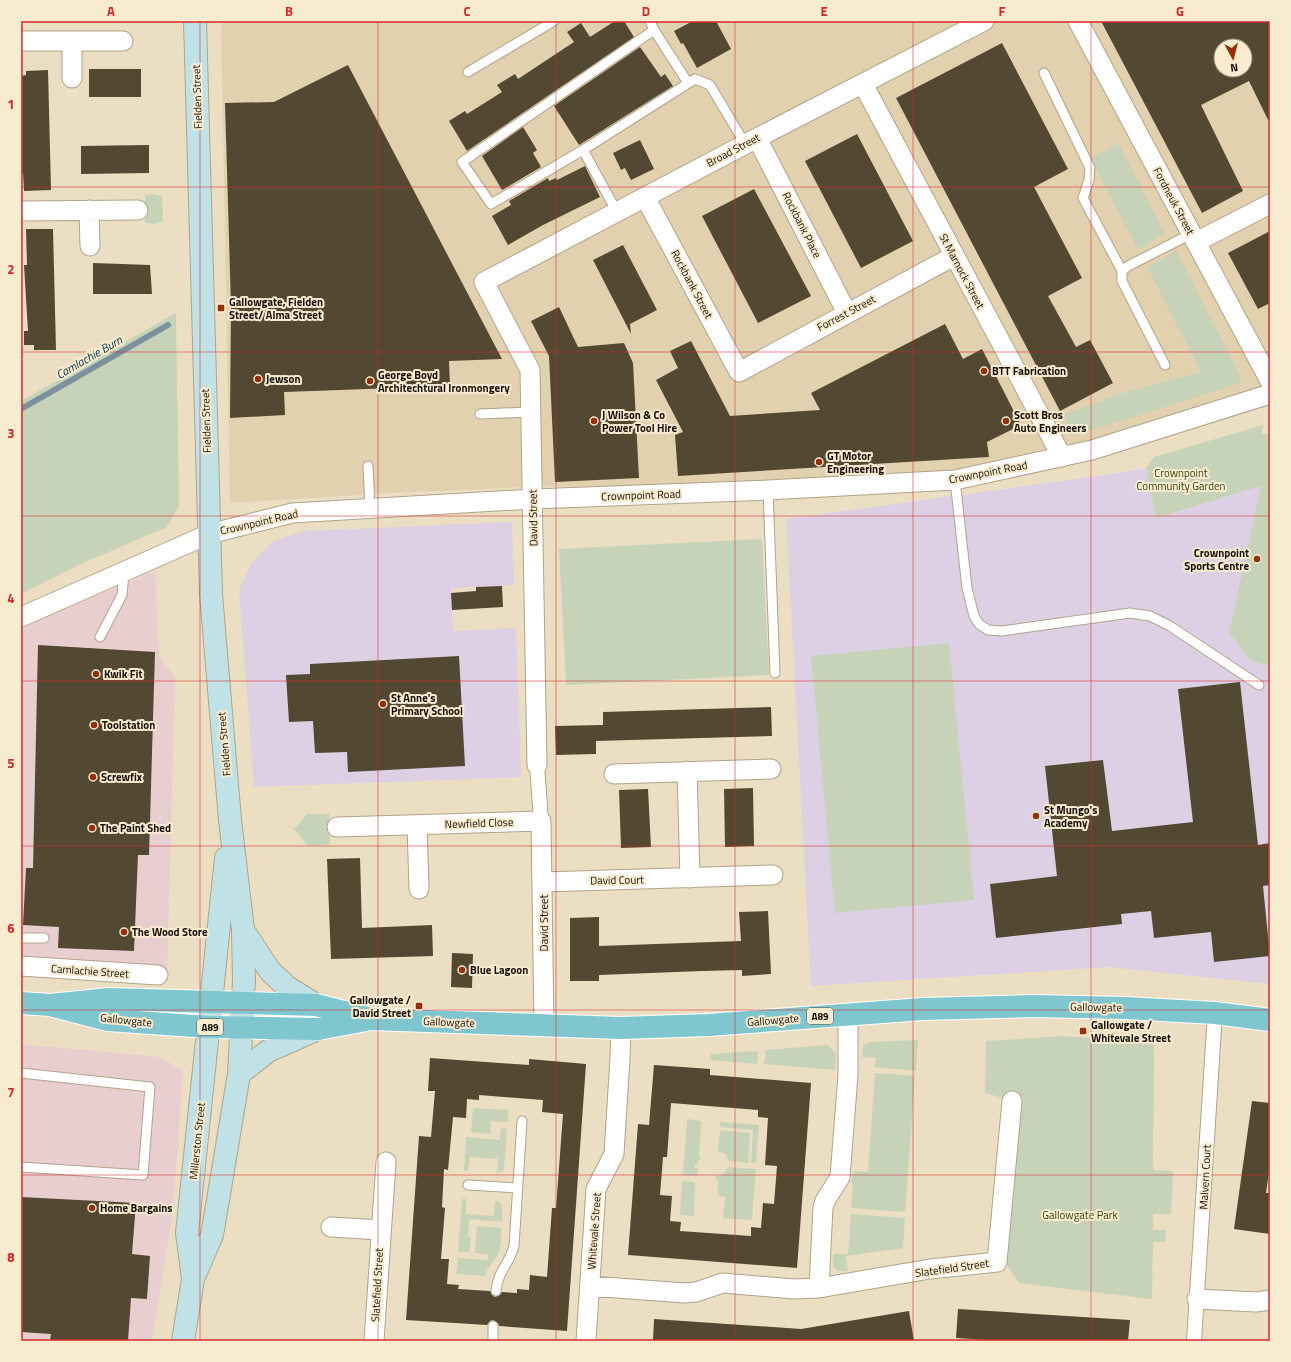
<svg xmlns="http://www.w3.org/2000/svg" width="1291" height="1362" font-family="'Titillium Web',sans-serif">
<style>
.commercial{fill:#e9ced0}
.built{fill:#e2d1af;fill-rule:evenodd}
.education{fill:#ddd0e4}
.green{fill:#c7d3b8}
.lines{fill:none;stroke-linecap:round;stroke-linejoin:round}
.stream{stroke:#7b929e;stroke-width:6}
.building{fill:#534831;fill-rule:evenodd}
.service-casing{stroke:#b0a389;stroke-width:11}
.pedestrian-casing{stroke:#b0a389;stroke-width:16}
.minor-casing{stroke:#b0a389;stroke-width:21}
.secondary-casing{stroke:#b0a389;stroke-width:24}
.primary-casing{stroke:#fff;stroke-width:24}
.service{stroke:#fff;stroke-width:9}
.pedestrian{stroke:#fff;stroke-width:14}
.minor{stroke:#fff;stroke-width:19}
.secondary{stroke:#c0e2e7;stroke-width:22}
.primary{stroke:#80c6ce;stroke-width:22}
.grid{fill:none;stroke:#d62828;stroke-width:1;stroke-opacity:0.55}
.poi-dot{fill:#952f05;stroke:#f9ebd0;stroke-width:1.5}
.labels{text-anchor:middle;dominant-baseline:central;stroke-width:4;stroke-linejoin:round;paint-order:stroke}
.shield{fill:#f9ebd0;stroke:#5a5244;stroke-width:1}
.shield-label{font-size:10px;font-weight:bold;fill:#161108}
.street-label{font-size:11px;fill:#161108;stroke:#f9ebd0}
.poi-label{font-size:11px;font-weight:bold;fill:#161108;stroke:#f9ebd0;text-anchor:start}
.park-label{font-size:11px;fill:#334410;stroke:#f9ebd0}
.water-label{font-size:12px;font-style:italic;fill:#03364b;stroke:#f9ebd0}
.neatline{fill:none;stroke:#d62828;stroke-width:1.5}
.grid-label{font-size:13px;text-anchor:middle;font-weight:bold;fill:#d62828}
</style>
<rect width="100%" height="100%" fill="#ecdec3"/>
<!-- commercial -->
<path class="commercial" d="M155,571L159,656L175,678L167,973L21,961V628Z
M21,1044L160,1057L183,1071L173,1211L152,1341H21Z"/>
<!-- built -->
<path class="built" d="M221,21H1270V404L1093,456L774,491L550,486L391,493L230,503ZM1221,46H1245V70H1221Z"/>
<!-- education -->
<path class="education" d="M1146,468L1156,518L1261,486L1229,633L1251,661L1270,666V984L1108,967L811,986L786,519L1097,476Z
M512,522L514,585L451,588L453,631L516,628L521,777L254,787L239,590L251,563L274,541L305,531Z"/>
<!-- green -->
<path class="green" d="M1118,143L1165,234L1138,249L1090,158Z
M152,194L162,196L163,221L155,224L145,223V195Z
M1176,251L1241,377L1238,384L1073,436L1062,415L1126,392L1201,372L1147,267Z
M176,313L179,506L167,527L83,563L21,594V401Z
M1263,425L1262,434H1270V666L1251,661L1229,633L1261,486L1156,518L1146,468L1154,457Z
M762,539L769,675L566,685L559,549Z
M949,643L974,900L835,913L811,656Z
M307,814H329L330,845L308,846L294,829Z
M1062,1036L1154,1043L1153,1170L1173,1171L1171,1214H1153V1230H1166L1165,1242H1153L1152,1299L1019,1283L1003,1259L1017,1102L985,1093L986,1041Z
M918,1040L916,1071L875,1067L876,1058L862,1057L863,1046L870,1042Z
M827,1045L836,1053L835,1070L764,1064L766,1050Z
M758,1051L757,1064L711,1060V1054Z
M875,1073L915,1076L905,1212L851,1208L853,1183H851L854,1171L868,1172Z
M473,1108L508,1110V1122L491,1121L490,1134L471,1132Z
M687,1119L701,1121L699,1157H701L700,1160H698V1165H695V1168H698L697,1176L683,1175Z
M720,1122L759,1125L756,1163H751L753,1130L720,1127Z
M501,1128L507,1129L504,1170L497,1173L498,1159L470,1157L468,1171H464L466,1137L500,1140Z
M720,1130L750,1133L748,1163L729,1161L725,1154L718,1151Z
M728,1167L756,1169L752,1220L723,1218L725,1197L719,1196V1192L717,1191L719,1181H716V1176L724,1174Z
M682,1181L695,1182L694,1216L680,1215Z
M462,1199H466V1214L494,1216L495,1201H498L502,1205V1222L469,1219L468,1237H471L469,1252H458Z
M851,1214L905,1218L903,1248L846,1256L848,1271H838L833,1266V1254H848Z
M477,1226L501,1228C501,1236 502,1246 498,1254C493,1262 488,1267 485,1276L456,1274L458,1258L488,1260V1254L475,1253Z"/>
<g class="lines">
<!-- stream -->
<path class="stream" d="M21,409L168,325"/>
</g>
<!-- building -->
<path class="building" d="M615,21H624L634,37L467,151L449,121L465,111L467,114L502,92L497,85L515,74L518,79L574,42L567,32L581,23L590,37Z
M693,21H716L731,49L697,68L683,43L681,44L674,31Z
M1101,21H1270V124L1249,81L1201,105L1243,191L1202,213ZM1221,46H1245V70H1221Z
M1002,43L1068,169L1034,187L1082,278L1048,296L1076,347L1090,340L1113,383L1060,411L896,98Z
M640,47L661,77L665,74L673,86L579,145L554,106Z
M348,65L502,359L449,361L450,386L284,392L285,415L230,418L231,306L225,103L274,102Z
M89,69H141V97H89Z
M48,70L51,190L24,191L23,173H21V76L26,75V71Z
M523,127L537,150L533,153L541,167L502,190L482,156Z
M857,134L913,241L861,268L805,161Z
M640,140L654,169L631,180L625,168L621,170L613,153Z
M149,145V173L81,174V146Z
M585,166L600,197L543,225L508,245L492,216L511,205L509,201L548,178L549,181L556,178L557,180Z
M754,189L811,296L758,323L702,216Z
M26,229H53L56,350H34V345H24V331H28L24,265H27Z
M1270,231V303L1258,309L1228,253Z
M623,245L657,310L630,324L631,334L593,260Z
M93,263L150,265L152,294H93Z
M559,307L578,347L624,343L633,363L639,478L555,482L549,356L531,321Z
M945,324L963,359L982,349L1021,425L987,442L989,457L678,476L675,435L683,432L656,380L678,368L670,351L691,341L730,416L820,410L811,393Z
M502,586L503,607L452,610L451,593L476,591V587Z
M38,645L155,652L149,855H138L134,951L58,948L59,927L23,925L26,868H33Z
M459,656L465,766L348,772L347,752L315,753L313,721L289,722L286,675L310,674V664Z
M1240,682L1258,845L1270,843V885L1263,886L1270,956L1214,962L1211,932L1154,938L1151,911L1121,914L1122,924L996,938L990,884L1057,876L1045,766L1103,760L1112,831L1193,822L1178,689Z
M771,707L772,736L596,741V754L556,755L555,726L603,725V712Z
M753,788L754,846L725,847L724,789Z
M648,789L651,847L621,848L619,790Z
M360,858L362,928L432,925L433,956L331,959L327,859Z
M768,911L771,974L742,976V970L702,971L599,975V981H570V918L599,917V946L741,941L739,912Z
M452,953L473,954L472,988L451,987Z
M430,1058L529,1065V1059L586,1064L567,1331L499,1326L498,1323L493,1320L490,1321L487,1325L406,1320L419,1136L431,1137L435,1091H428ZM479,1095L543,1100L542,1112L563,1114L556,1208H552L547,1277L530,1275L529,1290L517,1289V1293L502,1292L500,1295L495,1297L492,1295L490,1291L458,1289L459,1285L447,1284L449,1259H441L445,1208L442,1207L444,1169L448,1170L453,1117L466,1118L467,1099L479,1100Z
M654,1065L710,1069V1075L811,1083L797,1268L628,1255L638,1124L649,1125ZM671,1103L758,1110V1117L768,1118L765,1165L777,1166L774,1204L763,1203L761,1228L751,1227V1236L680,1231L681,1222L670,1221L672,1196L660,1195L663,1157H667Z
M1252,1101L1270,1103V1165L1266,1193H1270V1234L1234,1229Z
M21,1197L136,1203L132,1254L150,1256L147,1299L131,1298L128,1341H50L51,1334L21,1332Z
M958,1309L1130,1320L1128,1341H1004L956,1338Z
M909,1311L914,1341H653L654,1319L801,1329Z"/>
<g class="lines">
<defs>
<path id="service" d="M650,21L654,30L688,83
M468,72L554,21
M1044,73L1090,168L1089,180L1083,198L1122,271
M583,150L695,79L710,85L745,144
M617,212L583,150L491,204L462,162L654,30
M1165,365L1122,281V271L1128,266L1191,234
M480,414L531,412
M368,466L370,508
M955,480L967,588L974,616L979,624L988,630L1002,631L1130,613L1150,616L1170,626L1259,685
M768,490L775,673
M100,637L122,595L124,572
M21,938H44
M21,1073L150,1087L143,1175L21,1167
M468,1185L518,1188
M496,1291C498,1270 509,1265 514,1246L522,1121
M493,1341V1326"/>
<path id="pedestrian" d="M537,765L541,821
M1194,1341L1215,1013"/>
<path id="minor" d="M1078,21L1270,381
M21,41H123
M72,78V41
M863,84L1062,457
M757,138L847,313
M645,197L739,372L954,256
M89,210L90,246
M21,211L138,210
M1196,242L1270,204
M21,617L209,534L292,513L533,499L768,490L955,480L1092,450L1270,394
M537,765L530,370L484,282L757,138L984,21
M687,771L690,878
M614,774L771,769
M417,825L419,889
M337,827L541,821L544,1026
M543,882L773,875
M21,966L158,975
M331,1227L381,1230
M590,1286L685,1293L696,1292L723,1283L794,1289L819,1288L930,1269L997,1262L1012,1101
M819,1288L823,1207L825,1201L840,1177L848,1075V1014
M1197,1299L1256,1302L1270,1300
M374,1341L386,1162
M586,1341L596,1189L614,1154L620,1058L621,1028"/>
<path id="secondary" d="M243,930L270,971L287,987L316,1005
M239,1074L268,1051L318,1029
M193,1278L187,1233L226,858
M183,1341L193,1279L212,1235L217,1206L239,1074L244,981L243,930L230,820L211,594L195,21"/>
<path id="primary" d="M21,1003L50,1005L108,1020L208,1027L318,1029L366,1020
M50,1005L109,999L316,1005L371,1019L621,1028L709,1025L923,1009L1034,1006L1126,1008L1215,1013L1270,1020"/>
</defs>
<!-- service casing -->
<use href="#service" class="service-casing"/>
<!-- pedestrian casing -->
<use href="#pedestrian" class="pedestrian-casing"/>
<!-- minor casing -->
<use href="#minor" class="minor-casing"/>
<!-- secondary casing -->
<use href="#secondary" class="secondary-casing"/>
<!-- primary casing -->
<use href="#primary" class="primary-casing"/>
<!-- service -->
<use href="#service" class="service"/>
<!-- pedestrian -->
<use href="#pedestrian" class="pedestrian"/>
<!-- minor -->
<use href="#minor" class="minor"/>
<!-- secondary -->
<use href="#secondary" class="secondary"/>
<!-- primary -->
<use href="#primary" class="primary"/>
</g>
<!-- grid -->
<path class="grid" d="M200,21V1341M378,21V1341M556,21V1341M735,21V1341M913,21V1341M1091,21V1341M21,187H1270M21,352H1270M21,516H1270M21,681H1270M21,846H1270M21,1010H1270M21,1175H1270"/>
<!-- markers -->
<g class="poi-dot">
<rect x="217" y="304" width="8" height="8" rx="2"/>
<circle cx="984" cy="371" r="4"/>
<circle cx="258" cy="379" r="4"/>
<circle cx="370" cy="381" r="4"/>
<circle cx="594" cy="421" r="4"/>
<circle cx="1006" cy="421" r="4"/>
<circle cx="819" cy="462" r="4"/>
<circle cx="1257" cy="559" r="4"/>
<circle cx="96" cy="674" r="4"/>
<circle cx="383" cy="704" r="4"/>
<circle cx="94" cy="725" r="4"/>
<circle cx="93" cy="777" r="4"/>
<circle cx="1036" cy="816" r="4"/>
<circle cx="92" cy="828" r="4"/>
<circle cx="124" cy="932" r="4"/>
<circle cx="462" cy="970" r="4"/>
<rect x="415" y="1002" width="8" height="8" rx="2"/>
<rect x="1079" y="1027" width="8" height="8" rx="2"/>
<circle cx="92" cy="1208" r="4"/>
</g>
<g class="labels">
<!-- shield labels -->
<g class="shield">
<rect x="807" y="1008" width="26" height="16" rx="3"/>
<rect x="197" y="1019" width="26" height="16" rx="3"/>
</g>
<g class="shield-label">
<text x="820" y="1016">A89</text>
<text x="210" y="1027">A89</text>
</g>
<!-- street labels -->
<g class="street-label">
<text transform="translate(197 97) rotate(-92)">Fielden Street</text>
<text transform="translate(733 150) rotate(-28)">Broad Street</text>
<text transform="translate(1174 201) rotate(62)">Fordneuk Street</text>
<text transform="translate(802 225) rotate(63)">Rockbank Place</text>
<text transform="translate(962 271) rotate(62)">St Marnock Street</text>
<text transform="translate(692 284) rotate(62)">Rockbank Street</text>
<text transform="translate(846 313) rotate(-28)">Forrest Street</text>
<text transform="translate(206 421) rotate(-92)">Fielden Street</text>
<text transform="translate(988 472) rotate(-11)">Crownpoint Road</text>
<text transform="translate(641 495) rotate(-2)">Crownpoint Road</text>
<text transform="translate(533 518) rotate(-91)">David Street</text>
<text transform="translate(259 522) rotate(-13)">Crownpoint Road</text>
<text transform="translate(224 744) rotate(-95)">Fielden Street</text>
<text transform="translate(479 823) rotate(-2)">Newfield Close</text>
<text transform="translate(617 880) rotate(-1)">David Court</text>
<text transform="translate(544 923) rotate(-90)">David Street</text>
<text transform="translate(90 971) rotate(4)">Camlachie Street</text>
<text transform="translate(1096 1007) rotate(1)">Gallowgate</text>
<text transform="translate(126 1020) rotate(6)">Gallowgate</text>
<text transform="translate(773 1020) rotate(-5)">Gallowgate</text>
<text transform="translate(449 1022) rotate(2)">Gallowgate</text>
<text transform="translate(197 1141) rotate(-84)">Millerston Street</text>
<text transform="translate(1205 1177) rotate(-87)">Malvern Court</text>
<text transform="translate(594 1231) rotate(-86)">Whitevale Street</text>
<text transform="translate(952 1268) rotate(-8)">Slatefield Street</text>
<text transform="translate(377 1285) rotate(-87)">Slatefield Street</text>
</g>
<!-- poi labels -->
<g class="poi-label">
<text x="229" y="302">Gallowgate, Fielden<tspan x="229" dy="13">Street/ Alma Street</tspan></text>
<text x="992" y="371">BTT Fabrication</text>
<text x="378" y="375">George Boyd<tspan x="378" dy="13">Architechtural Ironmongery</tspan></text>
<text x="266" y="379">Jewson</text>
<text x="602" y="415">J Wilson &amp; Co<tspan x="602" dy="13">Power Tool Hire</tspan></text>
<text x="1014" y="415">Scott Bros<tspan x="1014" dy="13">Auto Engineers</tspan></text>
<text x="827" y="456">GT Motor<tspan x="827" dy="13">Engineering</tspan></text>
<text x="1249" y="553" text-anchor="end">Crownpoint<tspan x="1249" dy="13">Sports Centre</tspan></text>
<text x="104" y="674">Kwik Fit</text>
<text x="391" y="698">St Anne's<tspan x="391" dy="13">Primary School</tspan></text>
<text x="102" y="725">Toolstation</text>
<text x="101" y="777">Screwfix</text>
<text x="1044" y="810">St Mungo's<tspan x="1044" dy="13">Academy</tspan></text>
<text x="100" y="828">The Paint Shed</text>
<text x="132" y="932">The Wood Store</text>
<text x="470" y="970">Blue Lagoon</text>
<text x="411" y="1000" text-anchor="end">Gallowgate /<tspan x="411" dy="13">David Street</tspan></text>
<text x="1091" y="1025">Gallowgate /<tspan x="1091" dy="13">Whitevale Street</tspan></text>
<text x="100" y="1208">Home Bargains</text>
</g>
<!-- park labels -->
<g class="park-label">
<text x="1181" y="473">Crownpoint<tspan x="1181" dy="13">Community Garden</tspan></text>
<text x="1080" y="1215">Gallowgate Park</text>
</g>
<!-- water labels -->
<g class="water-label">
<text transform="translate(89 357) rotate(-30)">Camlachie Burn</text>
</g>
</g>
<!-- border -->
<rect width="1291" height="1362" fill="none" stroke="#f9ebd0" stroke-width="44"/>
<!-- north arrow -->
<g transform="translate(1233 58) rotate(173)"><circle r="19" fill="#f9ebd0" stroke="#9e9480"/>
<path d="M0-3L7 15L0 10L-7 15Z" fill="#952f05"/>
<text y="-6" font-size="11" font-weight="bold" text-anchor="middle" fill="#161108">N</text>
</g>
<rect x="22" y="22" width="1247" height="1318" class="neatline"/>
<g class="grid-label">
<text x="111" y="16">A</text>
<text x="289" y="16">B</text>
<text x="467" y="16">C</text>
<text x="646" y="16">D</text>
<text x="824" y="16">E</text>
<text x="1002" y="16">F</text>
<text x="1180" y="16">G</text>
<text x="11" y="109">1</text>
<text x="11" y="274">2</text>
<text x="11" y="438">3</text>
<text x="11" y="603">4</text>
<text x="11" y="768">5</text>
<text x="11" y="933">6</text>
<text x="11" y="1097">7</text>
<text x="11" y="1262">8</text>
</g>
</svg>
